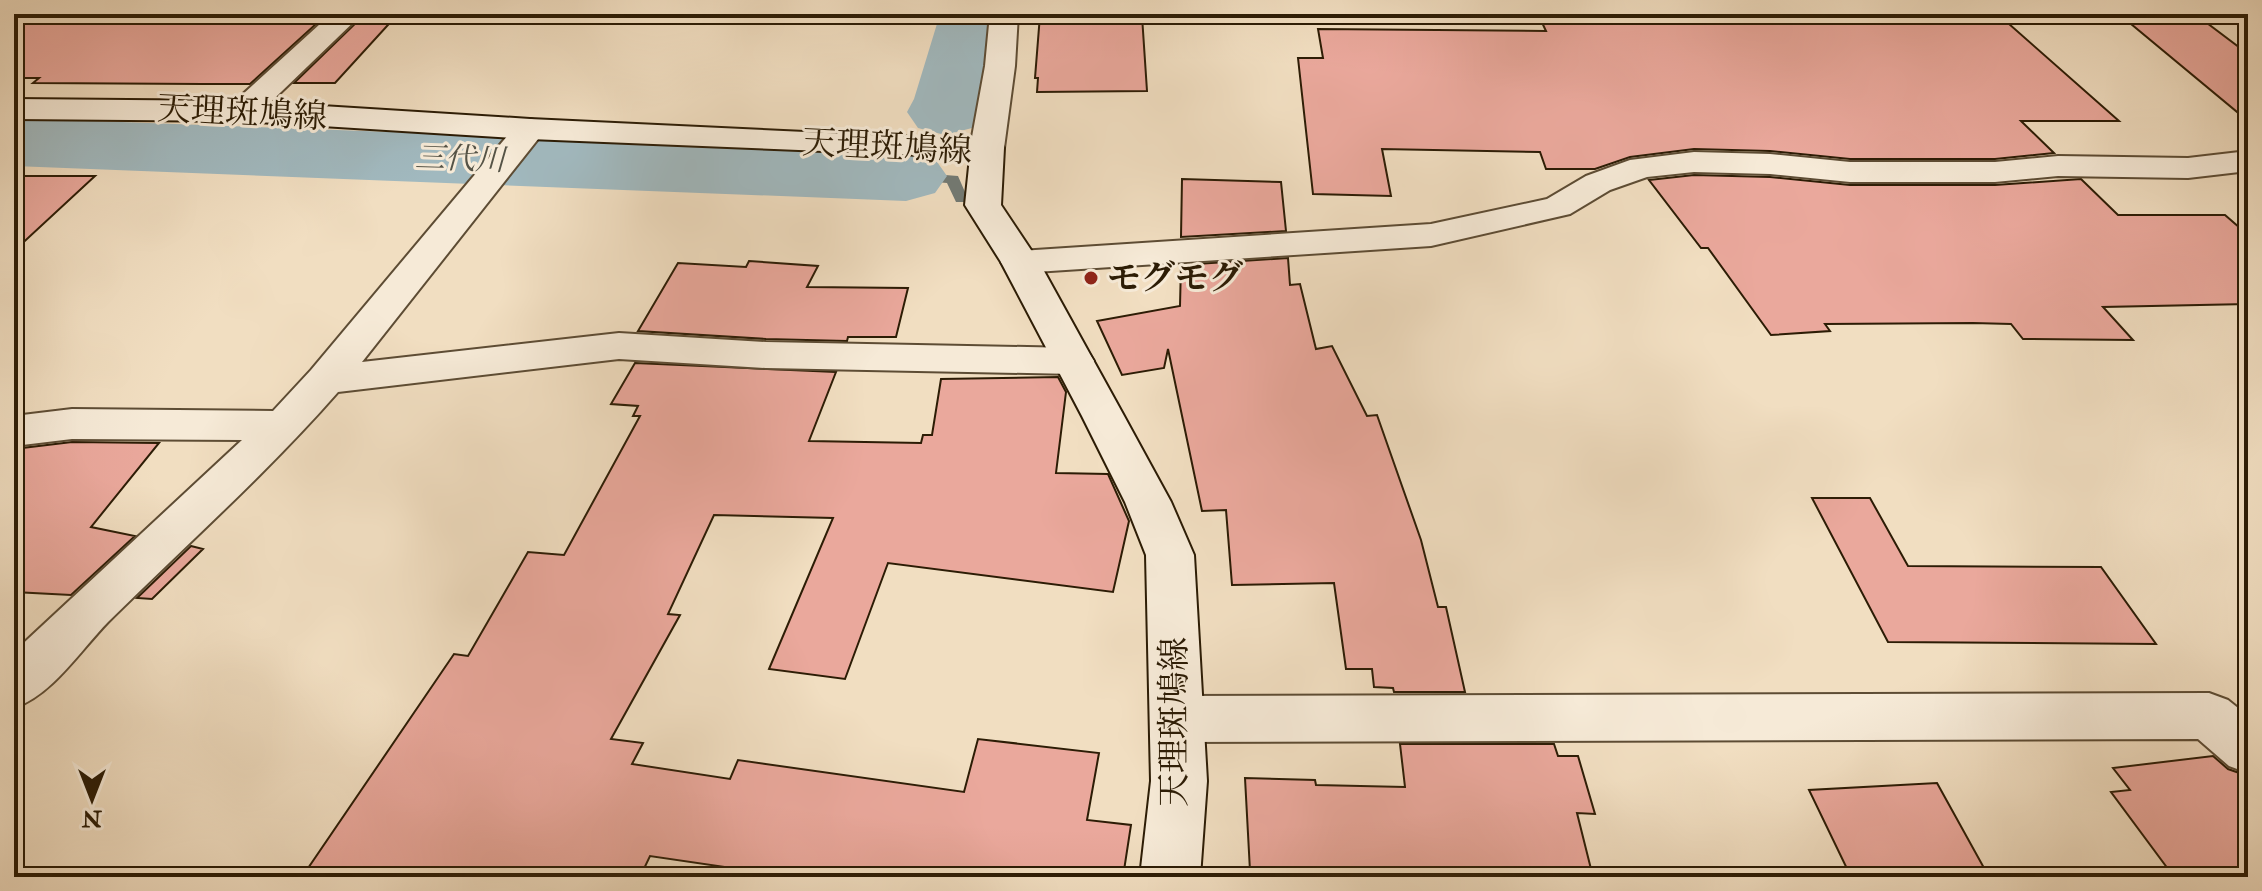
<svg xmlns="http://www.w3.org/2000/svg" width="2262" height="891" font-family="'IM FELL Double Pica','Noto Serif JP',serif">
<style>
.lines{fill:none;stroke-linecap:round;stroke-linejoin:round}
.stream{fill:#727a75;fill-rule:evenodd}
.river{fill:#a1b9bf;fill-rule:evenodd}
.building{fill:#eaa89c;stroke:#2c1c05;stroke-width:2}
.street-casing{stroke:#5d4c34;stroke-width:4}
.secondary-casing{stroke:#2c1c05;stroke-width:4}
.street{fill:#f6ead7;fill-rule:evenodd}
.secondary{fill:#f6ead7;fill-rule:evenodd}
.poi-dot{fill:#8f2418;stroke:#f6ead7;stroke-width:3}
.labels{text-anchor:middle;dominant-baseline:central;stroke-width:6;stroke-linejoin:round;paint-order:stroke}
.far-water-label{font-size:30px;font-style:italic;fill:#555346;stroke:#f6ead7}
.street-label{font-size:34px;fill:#2c1c05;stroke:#f6ead7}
.poi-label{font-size:34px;font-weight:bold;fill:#2c1c05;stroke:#f6ead7;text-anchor:start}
</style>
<rect width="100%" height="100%" fill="#f1dec1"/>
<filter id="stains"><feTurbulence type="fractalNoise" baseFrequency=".0025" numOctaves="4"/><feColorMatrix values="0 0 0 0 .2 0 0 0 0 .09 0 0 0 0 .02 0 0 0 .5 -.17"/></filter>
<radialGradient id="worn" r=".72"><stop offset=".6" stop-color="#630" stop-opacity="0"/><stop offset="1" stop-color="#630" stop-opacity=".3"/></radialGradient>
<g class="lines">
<!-- stream -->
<path class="stream" d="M906,172L958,176L968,199L966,202H956L947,183L901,179V173Z"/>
<!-- river -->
<path class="river" d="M940,14H1008C1000,54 996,94 972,128L945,135L918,128L907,112L914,99Z
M14,118L906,151L935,159L947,176L935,193L906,201L14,166Z"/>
</g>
<!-- building -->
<path class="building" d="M14,14H327L250,84H203L33,83L39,78H14Z
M365,14H398L335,83H294Z
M1099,14L1142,16L1147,91L1037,92L1038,78H1035L1040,15Z
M1538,14H1605L1607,19L2000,16L2119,121H2021L2054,153L1995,159H1850L1770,151L1694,149L1630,157L1595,169H1546L1540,152L1382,149L1391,196L1313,194L1298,58H1323L1318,29L1546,31Z
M2119,14H2195L2248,54V121Z
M1694,175L1770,177L1850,185H1995L2081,179L2118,215H2225L2248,235V304L2103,307L2133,340L2023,339L2011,324L1973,323L1825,324L1830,331L1771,335L1708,248H1701L1649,180Z
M14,176H95L14,251Z
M1182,179L1281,182L1286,231L1181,237Z
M1288,258L1290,285L1300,284L1316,349L1332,346L1367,416L1377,415L1421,540L1438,607H1446L1465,692H1394L1393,688L1374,687L1372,669H1346L1334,583L1232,585L1226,510L1202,511L1168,349L1164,368L1122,375L1097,321L1180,306L1181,265Z
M749,261L818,266L807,287L908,288L896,337H848L847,341L766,339L638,331L678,263L746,267Z
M635,363L836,372L809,441L921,443L923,435H932L941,379L1058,377L1066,392L1056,473L1108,474L1129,521L1113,592L888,563L845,679L769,669L833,518L714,515L668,614L680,615L611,739L643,743L632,764L730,779L738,760L964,792L978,739L1099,753L1087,820L1131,825L1123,877H792L650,856L640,877H302L454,654L468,656L528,552L564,555L640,416H633L638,406L611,404Z
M72,442L159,443L91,527L135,536L71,595L14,592V449Z
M1812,498H1870L1908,566L2101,567L2156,644L1888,642Z
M191,546L203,549L152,599L137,598Z
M1400,744H1554L1558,756H1578L1595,814L1577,813L1593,877H1415V874L1250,871L1245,778L1315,780L1316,785L1405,787Z
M2213,756L2228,769L2248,776V877H2174L2111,792L2130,790L2113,768Z
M1937,783L1989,877H1851L1809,790Z"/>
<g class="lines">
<defs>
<path id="street" d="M331,14H362L254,118L243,121L232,118L227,111L232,104Z
M990,14H1018L1015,66L1004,148L999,155L987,158L975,155L970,148L985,66Z
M530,119L541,122L546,129L362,362L619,333L766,342L1074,348L1088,352L1094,361L1088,370L1074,374L766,368L619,359L338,392C267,473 185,546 108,622C80,651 52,695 14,708V652L242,440L72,439L14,446V416L72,409L273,411L311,370L519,122Z
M2248,151V171L2188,178L2058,176L1995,182H1850L1770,174L1694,172L1647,177L1610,190L1570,214L1431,246L1020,273L1007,270L1001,262L1007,254L1020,251L1431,224L1547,199L1586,176L1630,160L1694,152L1770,154L1850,162H1995L2058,156L2188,158Z
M2209,693L2228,700L2248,716V773L2229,766L2198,739L1178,742L1159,735L1151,719L1159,703L1178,696Z"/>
<path id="secondary" d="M14,99L243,101L530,119L999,141L1004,148L1001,205L1039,262L1124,416L1171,502L1194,555L1207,781L1200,877H1140L1151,781L1146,555L1125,502L1082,416L1001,262L965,205L970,157L530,139L243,121L14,119Z"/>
</defs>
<!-- street casing -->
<use href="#street" class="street-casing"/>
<!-- secondary casing -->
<use href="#secondary" class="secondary-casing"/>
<!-- street -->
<use href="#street" class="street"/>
<!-- secondary -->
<use href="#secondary" class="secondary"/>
</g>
<!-- markers -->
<circle class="poi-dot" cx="1091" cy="278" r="8"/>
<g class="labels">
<!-- far-water labels -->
<g class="far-water-label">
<text transform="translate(460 159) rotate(2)">三代川</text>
</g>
<!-- street labels -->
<g class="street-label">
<text transform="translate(242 113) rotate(3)">天理斑鳩線</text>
<text transform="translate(887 147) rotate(3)">天理斑鳩線</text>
<text transform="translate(1174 722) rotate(-90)">天理斑鳩線</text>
</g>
<!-- poi labels -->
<g class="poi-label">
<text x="1107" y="278">モグモグ</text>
</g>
</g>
<!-- margin -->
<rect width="2262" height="891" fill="none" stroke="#f1dec1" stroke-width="48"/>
<rect x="16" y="16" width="2230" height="859" fill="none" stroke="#2c1c05" stroke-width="4"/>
<rect x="24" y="24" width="2214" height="843" fill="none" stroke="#2c1c05" stroke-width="2"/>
<!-- north arrow -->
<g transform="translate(92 799) rotate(180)" stroke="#f6ead7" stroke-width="6" paint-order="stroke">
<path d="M0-6L14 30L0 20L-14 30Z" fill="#2c1c05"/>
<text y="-12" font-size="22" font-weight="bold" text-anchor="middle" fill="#2c1c05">N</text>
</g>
<rect width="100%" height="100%" filter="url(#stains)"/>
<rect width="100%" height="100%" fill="url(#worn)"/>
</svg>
